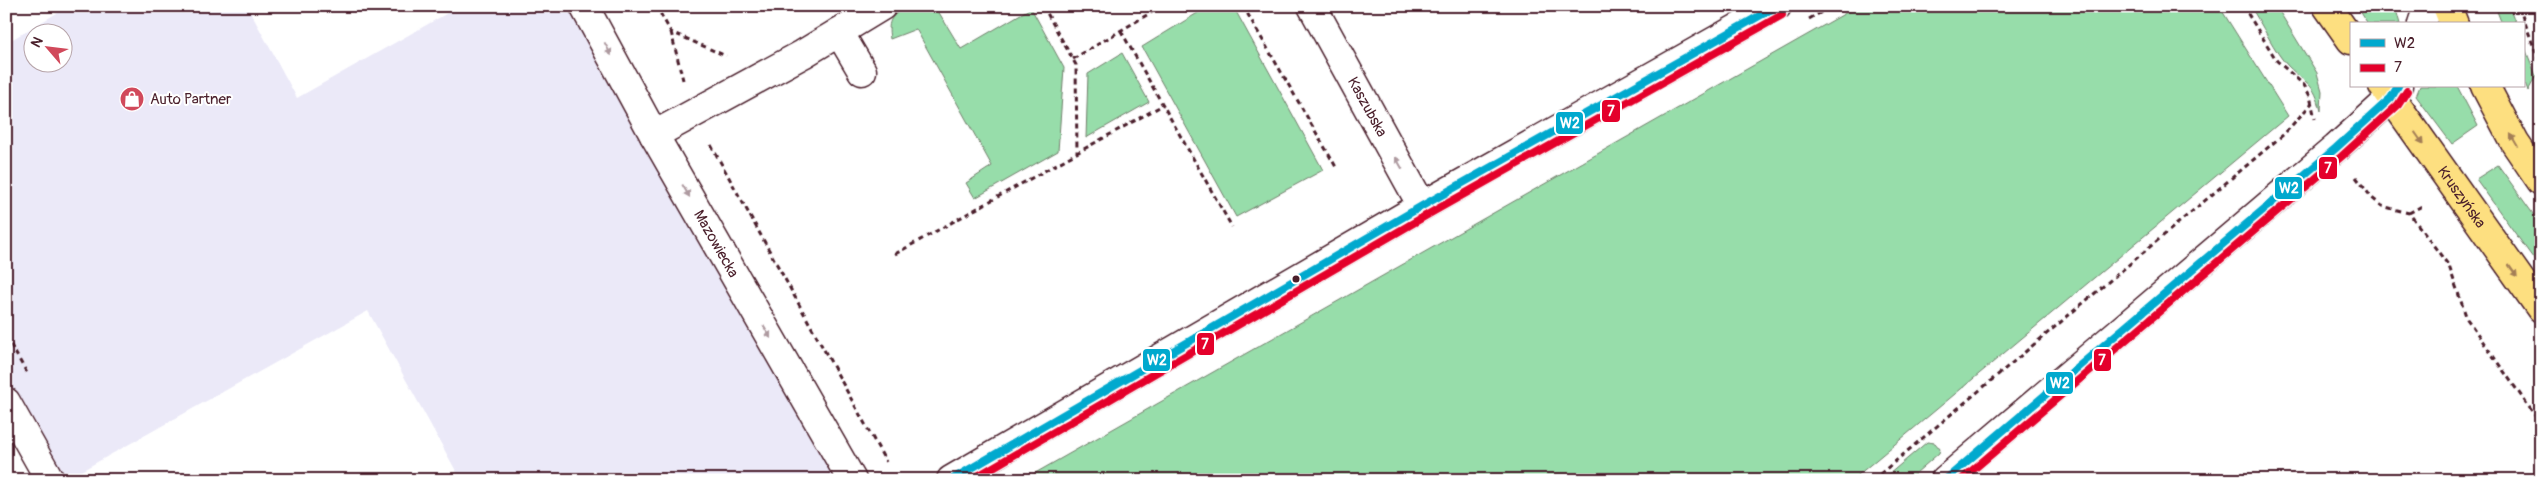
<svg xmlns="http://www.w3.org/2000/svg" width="2547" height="486" font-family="Pangolin,sans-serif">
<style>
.built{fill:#ebe9f8;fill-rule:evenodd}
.green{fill:#97ddaa;stroke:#707e6a}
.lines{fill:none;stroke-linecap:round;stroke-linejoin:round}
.minor-casing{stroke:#4a1f2b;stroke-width:31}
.major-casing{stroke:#4a1f2b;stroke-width:31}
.path{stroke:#4a1f2b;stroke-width:3;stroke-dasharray:5 4;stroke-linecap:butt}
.minor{stroke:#fff;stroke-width:28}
.major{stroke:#fddf80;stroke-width:28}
.bus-1-casing{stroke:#fff;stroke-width:11}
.bus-2-casing{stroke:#fff;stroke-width:11}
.bus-1{stroke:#00a9ce;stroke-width:8}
.bus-2{stroke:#e4002b;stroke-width:8}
.oneway{fill:#ae9aa0}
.oneway2{fill:#a47f56}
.bus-dot{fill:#4a1f2b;stroke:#fff;stroke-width:2}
.labels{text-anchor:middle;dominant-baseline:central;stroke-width:4;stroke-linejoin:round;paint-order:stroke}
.poi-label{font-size:15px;fill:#4a1f2b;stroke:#fff;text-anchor:start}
.street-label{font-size:15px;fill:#4a1f2b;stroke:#fff}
.line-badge{stroke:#fff;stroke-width:2}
.badge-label{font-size:14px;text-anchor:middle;font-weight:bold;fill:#fff}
</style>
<rect width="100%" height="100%" fill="#fff"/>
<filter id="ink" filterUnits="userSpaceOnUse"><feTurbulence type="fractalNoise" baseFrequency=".02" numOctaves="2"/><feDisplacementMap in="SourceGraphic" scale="10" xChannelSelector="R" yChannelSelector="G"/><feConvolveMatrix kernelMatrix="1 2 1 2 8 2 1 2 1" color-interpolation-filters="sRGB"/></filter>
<g filter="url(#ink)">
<!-- built -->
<path class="built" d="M69,6H247L297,98L460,6H589L858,480H600L594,470L577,480H461L368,311L65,480L6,386V43ZM32,32H62V62H32Z"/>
<!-- green -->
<path class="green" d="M908,6H935L961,49L1031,8L1064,68L1058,151L975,198L966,183L992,166L916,29L890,39C887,19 891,16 908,6Z
M1209,6H1233L1323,170L1236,217L1142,47Z
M1858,6H2219L2288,116L1852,480H1023Z
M2250,6H2276L2317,73L2322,91L2321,111C2314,82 2307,85 2288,66C2275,53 2261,22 2250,6Z
M2357,6H2395L2400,24H2368Z
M2495,6H2509L2516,24H2502Z
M2523,43L2536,76L2528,91L2523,77Z
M1122,53L1149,102L1086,138L1088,74Z
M2420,86H2457L2478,126L2452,144L2416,96Z
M2498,165L2541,225V269L2476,179Z
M1927,442L1935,443L1940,449L1939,453L1908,480H1882Z"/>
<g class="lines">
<defs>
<g id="minor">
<path id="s1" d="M584,6L654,135L852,480"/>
<path id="s2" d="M1312,6L1422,206"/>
<path d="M2422,24L2428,6"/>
<path d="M839,32L862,71"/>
<path d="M654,135L803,54L882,6"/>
<path d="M6,402L50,480"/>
<path d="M951,480L1422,206L1777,6"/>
<path d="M1945,480L2336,148L2391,98L2398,86"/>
</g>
<g id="major">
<path d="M2327,6L2351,40"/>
<path d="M2447,6L2454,24"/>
<path id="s3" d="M2383,86L2541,309"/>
<path d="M2485,86L2515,143L2541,181"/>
</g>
</defs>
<!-- minor casing -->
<use href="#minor" class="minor-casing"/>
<!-- major casing -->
<use href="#major" class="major-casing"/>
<!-- path -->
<path class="path" d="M656,6L671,32L726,56
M1043,6L1076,65L1077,153
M1243,6L1336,167
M2243,6L2277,61L2304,85L2310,96L2315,119
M2519,6L2541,67
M1809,19L1832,6
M1121,31L1232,227
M671,32L683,80
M1073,59L1162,6
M711,145L886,462
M2356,177L2372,198L2382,206L2409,213L2449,266L2467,319L2541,424
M2409,213L2424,205
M895,254L1163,105
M6,337L27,373
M1873,480L2284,134L2312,103"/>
<!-- minor -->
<use href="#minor" class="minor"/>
<!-- major -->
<use href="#major" class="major"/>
<defs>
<path id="bus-1" d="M951,480L1422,206L1777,6
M1945,480L2336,148L2391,98L2398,86"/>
<path id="bus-2" d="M971,480L1427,215L1782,15
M1961,480L2342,156L2398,105L2407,91"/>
</defs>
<!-- bus-1 casing -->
<use href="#bus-1" class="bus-1-casing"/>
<!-- bus-2 casing -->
<use href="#bus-2" class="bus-2-casing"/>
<!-- bus-1 -->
<use href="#bus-1" class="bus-1"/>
<!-- bus-2 -->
<use href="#bus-2" class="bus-2"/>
</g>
<!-- one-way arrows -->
<defs><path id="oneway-solid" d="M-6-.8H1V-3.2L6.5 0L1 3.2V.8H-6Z" transform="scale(1.25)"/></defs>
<g class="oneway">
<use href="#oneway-solid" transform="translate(608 49) rotate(62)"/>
<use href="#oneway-solid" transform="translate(1399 163) rotate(-119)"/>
<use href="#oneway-solid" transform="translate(686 191) rotate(60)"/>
<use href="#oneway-solid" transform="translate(767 332) rotate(60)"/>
</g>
<g class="oneway2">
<use href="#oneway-solid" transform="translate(2419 138) rotate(55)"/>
<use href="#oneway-solid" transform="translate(2514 140) rotate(-120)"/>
<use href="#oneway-solid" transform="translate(2513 271) rotate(54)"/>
</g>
</g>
<!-- icons -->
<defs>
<symbol id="shop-disc" viewBox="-11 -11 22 22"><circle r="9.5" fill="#d1495b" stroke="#fff"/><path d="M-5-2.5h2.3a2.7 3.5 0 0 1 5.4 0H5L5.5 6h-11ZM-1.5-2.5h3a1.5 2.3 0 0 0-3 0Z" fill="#fff"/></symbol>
</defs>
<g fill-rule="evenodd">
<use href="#shop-disc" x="118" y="85" width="28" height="28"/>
</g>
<!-- markers -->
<circle class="bus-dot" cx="1296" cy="279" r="4.5"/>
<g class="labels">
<!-- poi labels -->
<g class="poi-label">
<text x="150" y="99">Auto Partner</text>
</g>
<!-- street labels -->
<g class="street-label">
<text stroke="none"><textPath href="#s2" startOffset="115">Kaszubska</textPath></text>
<text stroke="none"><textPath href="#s3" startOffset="136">Kruszyńska</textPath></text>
<text stroke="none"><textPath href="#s1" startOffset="272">Mazowiecka</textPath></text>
</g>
</g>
<g class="line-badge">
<rect x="1601" y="99" width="20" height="24" rx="5" fill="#e4002b"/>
<rect x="1555" y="111" width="29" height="24" rx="5" fill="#00a9ce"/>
<rect x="2318" y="156" width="20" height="24" rx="5" fill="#e4002b"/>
<rect x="2274" y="176" width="29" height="24" rx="5" fill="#00a9ce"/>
<rect x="1196" y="332" width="19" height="24" rx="5" fill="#e4002b"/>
<rect x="2093" y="348" width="19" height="24" rx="5" fill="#e4002b"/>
<rect x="1142" y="348" width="29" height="24" rx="5" fill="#00a9ce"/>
<rect x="2045" y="371" width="29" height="24" rx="5" fill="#00a9ce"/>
</g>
<g class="badge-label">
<text x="1611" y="116">7</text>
<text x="1570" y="128">W2</text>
<text x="2328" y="173">7</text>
<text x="2289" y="193">W2</text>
<text x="1205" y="349">7</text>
<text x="2102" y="365">7</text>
<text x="1157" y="365">W2</text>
<text x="2060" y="388">W2</text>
</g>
<!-- margin -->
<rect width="2547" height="486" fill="none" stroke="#fff" stroke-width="25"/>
<rect x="12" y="12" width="2522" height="461" fill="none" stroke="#4a1f2b" stroke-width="2" filter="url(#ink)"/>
<!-- legend -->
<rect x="2350" y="22" width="175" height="65" fill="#ffffff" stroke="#b7a5aa"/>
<rect x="2360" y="39" width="25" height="8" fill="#00a9ce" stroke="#b7a5aa"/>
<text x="2394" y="48" font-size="15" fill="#4a1f2b">W2</text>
<rect x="2360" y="64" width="25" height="8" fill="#e4002b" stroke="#b7a5aa"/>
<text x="2394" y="72" font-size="15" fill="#4a1f2b">7</text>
<!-- north arrow -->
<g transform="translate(48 48) rotate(298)"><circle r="24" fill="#ffffff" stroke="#b7a5aa"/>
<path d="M0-4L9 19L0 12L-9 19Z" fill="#d1495b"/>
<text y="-8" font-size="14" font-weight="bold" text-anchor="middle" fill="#4a1f2b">N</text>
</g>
</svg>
